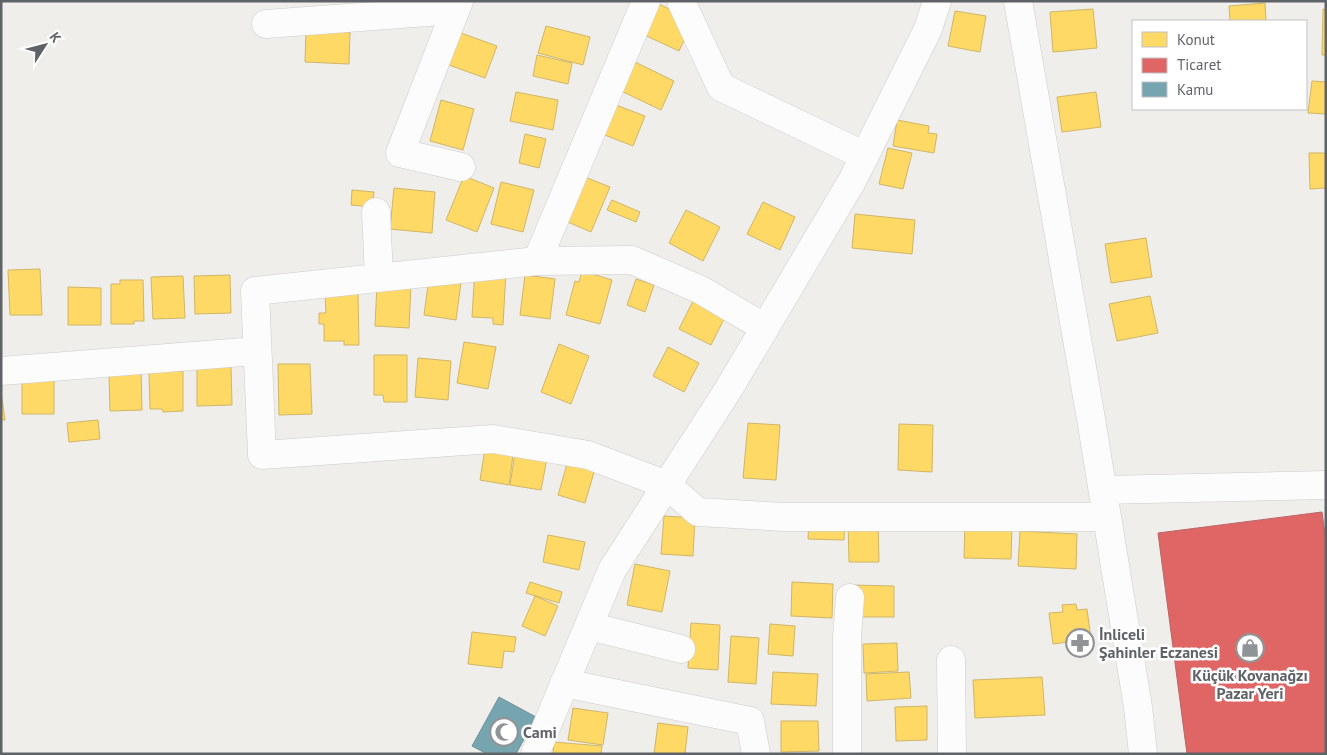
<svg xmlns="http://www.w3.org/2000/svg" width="1327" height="755" font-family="'PT Sans',sans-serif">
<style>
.homes{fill:#ffd966;stroke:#cfb667}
.shops{fill:#e06666;stroke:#b96567}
.public{fill:#76a5af;stroke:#6f919a}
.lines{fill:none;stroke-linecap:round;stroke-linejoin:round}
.minor-casing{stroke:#cbcccc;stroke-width:29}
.minor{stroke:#fdfcfc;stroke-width:28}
.labels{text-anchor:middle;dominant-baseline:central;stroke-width:5;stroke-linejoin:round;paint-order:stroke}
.poi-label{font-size:16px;font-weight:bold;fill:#5f6368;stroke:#fff;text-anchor:start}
</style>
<rect width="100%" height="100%" fill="#efeeea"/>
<!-- homes -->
<path class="homes" d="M655,2L675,12L678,19L676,24L683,27L680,33L686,36L679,51L640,33Z
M1265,3L1266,21H1230L1229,6Z
M1093,9L1097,48L1053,52L1050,12Z
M1323,9H1326V55H1322Z
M955,11L986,16L980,52L948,46Z
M546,26L590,37L583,65L538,53Z
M306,30L350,32L349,64L305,62Z
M461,33L497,46L485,78L449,65Z
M537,55L572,63L568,84L533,76Z
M631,60L674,81L661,110L617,89Z
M1312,81L1326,82V114L1308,113Z
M516,92L558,100L553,130L510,121Z
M1096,92L1101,127L1062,132L1057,97Z
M441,100L474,109L463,150L430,141Z
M613,104L645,116L633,146L602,134Z
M897,120L929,126L928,133L937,134L934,153L893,146Z
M525,134L546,139L539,168L519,163Z
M888,148L912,153L903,189L879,184Z
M1309,153H1326V188L1310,189Z
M580,175L610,187L591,232L561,219Z
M464,176L494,188L477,232L446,220Z
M501,182L534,190L523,232L491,224Z
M394,188L435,192L432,233L390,229Z
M352,190L374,192L372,207L351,205Z
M612,200L640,212L636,222L607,210Z
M763,202L795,217L780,250L747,234Z
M686,210L720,227L703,261L669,243Z
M855,214L915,220L912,254L852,248Z
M1146,238L1152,277L1111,283L1105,244Z
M40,269L42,315H10L8,270Z
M475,269L506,271L503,325L493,324V318L472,317Z
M582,271L612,280L600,324L566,315L575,281L579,282Z
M230,275L231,313L195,314L194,276Z
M525,275L555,279L550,319L520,315Z
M183,276L185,318L153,319L151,277Z
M429,278L461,282L456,320L424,315Z
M636,279L654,285L645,312L627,305Z
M120,280H143L144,321H134V324H111V284H120Z
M377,284L411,285L409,328L375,326Z
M68,287L101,288V325H68Z
M358,292L359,345H344V341H324V324H319V313H326L325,293Z
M1150,296L1158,333L1117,341L1109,304Z
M695,297L727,313L711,345L679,329Z
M464,342L496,347L488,389L457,383Z
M559,344L589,356L571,404L541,392Z
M668,347L699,363L684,392L653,376Z
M374,355H407V402H384L383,395H374Z
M418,358L451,361L448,400L415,397Z
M278,364H310L312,414L279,415Z
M197,367H231L232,405L197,406Z
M141,370L142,410L110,411L109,373Z
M149,371H183V411L163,412L162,409H150Z
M22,378H54V414H22Z
M1,391L5,420H1Z
M98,420L100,439L69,442L67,423Z
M748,423L780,425L776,480L743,478Z
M899,424L933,425L932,472L898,470Z
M486,443L514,448L509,485L480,480Z
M516,447L548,453L541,490L510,485Z
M568,461L595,469L585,503L558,495Z
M664,516L695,518L693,556L661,554Z
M809,520L845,521L844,540L808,539Z
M848,522H878L879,562H849Z
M965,524L1012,525L1011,559L964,558Z
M1020,531L1077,534L1076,569L1018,566Z
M548,535L585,542L579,570L543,562Z
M635,564L670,571L662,612L627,605Z
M530,582L562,592L559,603L526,593Z
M792,582L833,584L832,618L791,616Z
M851,585L894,586V617H851Z
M535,596L558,606L545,636L522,626Z
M1076,604L1077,610L1087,609L1091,639L1053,644L1049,613L1063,612L1062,605Z
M691,623L720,625L718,670L688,668Z
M770,624L795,626L793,656L768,654Z
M472,632L516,637L514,652L504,651L502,668L468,664Z
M731,636L759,638L756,684L728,682Z
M897,643L898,671L864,673L863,644Z
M773,672L818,674L816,706L771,704Z
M909,672L911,698L867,701L866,674Z
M1042,677L1045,715L975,718L973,680Z
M927,706V740L896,741L895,707Z
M573,708L608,713L603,745L568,740Z
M781,721H818L819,751L781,752Z
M658,723L688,727L685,754H654Z
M554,742L602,746L601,754H553Z"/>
<!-- shops -->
<path class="shops" d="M1322,512L1326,542V754H1187L1158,533Z"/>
<!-- public -->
<path class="public" d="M499,697L536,717L516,754H487L472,746Z"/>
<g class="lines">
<defs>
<path id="minor" d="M459,1L400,153L461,167
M681,1L721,87L865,156
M1018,1L1091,419L1138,707L1143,754
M266,24L455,10
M376,212L379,277
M537,261L646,1
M765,328L701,290L632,260L537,261L255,291L262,455L493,439L588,455L667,485L698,512L784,517H1107
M1,371L257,351
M1103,490L1326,485
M589,626L681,649
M951,660L952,754
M564,683L750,721L756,754
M535,754L612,570L728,390L852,181L928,29L937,1
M847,754V637L850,598"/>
</defs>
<!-- minor casing -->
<use href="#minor" class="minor-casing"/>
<!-- minor -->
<use href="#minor" class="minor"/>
</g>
<!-- icons -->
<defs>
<symbol id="pharmacy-ring" viewBox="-11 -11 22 22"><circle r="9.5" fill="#fff" stroke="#919496" stroke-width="1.5"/><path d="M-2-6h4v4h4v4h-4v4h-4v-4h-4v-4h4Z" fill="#919496"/></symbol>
<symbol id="shop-ring" viewBox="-11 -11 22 22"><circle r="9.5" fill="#fff" stroke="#919496" stroke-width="1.5"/><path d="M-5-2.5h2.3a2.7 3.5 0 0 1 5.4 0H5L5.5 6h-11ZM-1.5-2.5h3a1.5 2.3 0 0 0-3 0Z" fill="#919496"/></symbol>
<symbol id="mosque-ring" viewBox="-11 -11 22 22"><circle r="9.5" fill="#fff" stroke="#919496" stroke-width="1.5"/><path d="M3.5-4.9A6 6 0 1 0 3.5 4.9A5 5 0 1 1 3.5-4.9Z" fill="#919496"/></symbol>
</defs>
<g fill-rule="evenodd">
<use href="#pharmacy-ring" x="1064" y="627" width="32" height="32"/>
<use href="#shop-ring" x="1234" y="632" width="32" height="32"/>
<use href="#mosque-ring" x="488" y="716" width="32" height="32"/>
</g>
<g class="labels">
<!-- poi labels -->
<g class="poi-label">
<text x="1099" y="634">İnliceli<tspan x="1099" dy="18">Şahinler Eczanesi</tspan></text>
<text x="1250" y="675" text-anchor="middle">Küçük Kovanağzı<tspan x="1250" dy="18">Pazar Yeri</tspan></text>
<text x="523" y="732">Cami</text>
</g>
</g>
<!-- border -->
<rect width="1327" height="755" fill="none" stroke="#5f6368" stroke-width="5"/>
<!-- legend -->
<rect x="1132" y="20" width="175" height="90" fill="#ffffff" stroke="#bfc1c3"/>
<rect x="1142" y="32" width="25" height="15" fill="#ffd966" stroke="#bfc1c3"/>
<text x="1177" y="45" font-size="15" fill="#5f6368">Konut</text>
<rect x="1142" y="58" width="25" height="15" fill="#e06666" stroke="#bfc1c3"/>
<text x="1177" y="70" font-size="15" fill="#5f6368">Ticaret</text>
<rect x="1142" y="82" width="25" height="15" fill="#76a5af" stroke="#bfc1c3"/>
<text x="1177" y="95" font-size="15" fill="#5f6368">Kamu</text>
<!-- north arrow -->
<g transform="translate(45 45) rotate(54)" stroke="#ffffff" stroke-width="4" paint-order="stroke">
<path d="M0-4L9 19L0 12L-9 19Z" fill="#5f6368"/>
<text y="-8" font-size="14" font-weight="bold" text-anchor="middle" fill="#5f6368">K</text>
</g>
</svg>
